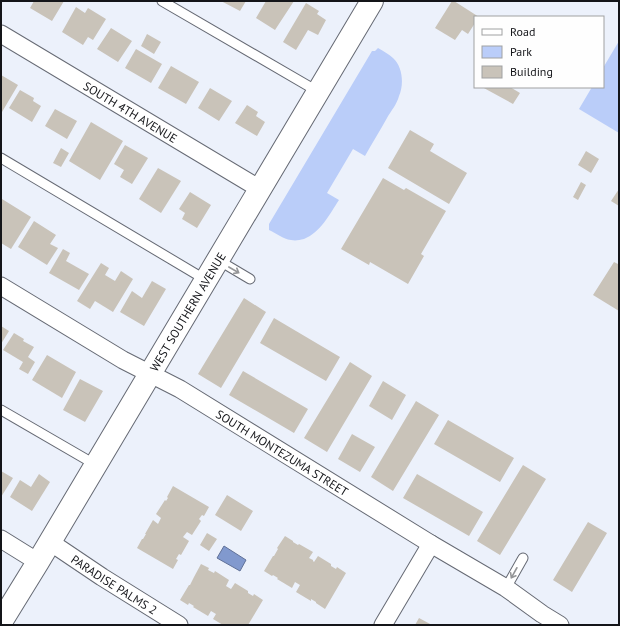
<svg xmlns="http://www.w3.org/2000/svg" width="620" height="626" font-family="'PT Sans',sans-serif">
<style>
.green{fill:#bacdf9}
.water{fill:#8199ce;stroke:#607198}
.building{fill:#c9c3b9}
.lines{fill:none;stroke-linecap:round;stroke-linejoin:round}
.service-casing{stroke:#666a74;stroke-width:11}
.minor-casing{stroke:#666a74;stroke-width:19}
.secondary-casing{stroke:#666a74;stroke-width:24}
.service{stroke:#fff;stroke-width:9}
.minor{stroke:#fff;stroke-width:17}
.secondary{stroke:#fff;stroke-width:22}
.oneway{stroke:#959698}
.labels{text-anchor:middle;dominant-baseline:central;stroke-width:4;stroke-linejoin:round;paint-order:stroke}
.street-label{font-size:12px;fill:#141519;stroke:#fefefe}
</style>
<rect width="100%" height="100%" fill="#ecf1fb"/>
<!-- green -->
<path class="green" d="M619,41V133L579,109L592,87H603V68Z
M378,48C383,51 389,54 393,58C403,67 404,85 399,96C397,104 391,111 387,118C380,131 372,143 365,156L353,149L327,193L339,200C329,215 321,232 304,239C299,240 296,241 291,240C283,239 276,233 269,230V224L372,51H375Z"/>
<!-- water -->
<path class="water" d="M224,546L246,560L240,571L217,558Z"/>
<!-- building -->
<path class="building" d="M34,1H64L52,21L30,8Z
M221,1H246L240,11Z
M266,1H294L275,30L256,18Z
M452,1H454L479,17H475V23L468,34L462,30L455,40L435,28Z
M306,3L319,11L317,14L326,20L318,35L308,30L296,50L283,42Z
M76,7L85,13L88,8L106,19L93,40L88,37L83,45L62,32Z
M111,28L132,41L118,62L97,49Z
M147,34L161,42L154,54L141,46Z
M136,49L162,64L151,83L125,68Z
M171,66L199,82L186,104L158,88Z
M1,75L18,85L2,112L1,111Z
M482,87H510L520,93L513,104Z
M210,88L232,101L219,121L198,108Z
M20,90L34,98L33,101L41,106L32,122L9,108Z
M247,105L258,112L256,116L265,122L257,136L235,123Z
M55,109L77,121L67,139L45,126Z
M91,122L123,141L100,180L69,161Z
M410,130L434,144L430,151L467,173L449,204L388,168Z
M125,145L148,158L132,184L120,177L124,170L114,164Z
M61,148L69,153L61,167L53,163Z
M586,151L599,159L591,173L578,165Z
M158,168L181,181L161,213L139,199Z
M383,178L404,190L406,188L446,211L421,254L424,256L408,284L370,262L369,265L341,249Z
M581,182L586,185L578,200L573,197Z
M619,189V206L611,201Z
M190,192L211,205L197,228L182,219L185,213L179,209Z
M2,199L31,217L11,249L1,243Z
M34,221L56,235L50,244L58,248L47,265L18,247Z
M63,249L70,253L66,261L89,274L79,290L49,273Z
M614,262L618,264L619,262V311L593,295Z
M101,263L109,268L105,275L115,281L121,271L133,279L113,312L95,301L90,309L77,301Z
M152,281L166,289L144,326L120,312L132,291L142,298Z
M244,298L266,312L221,388L198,374Z
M274,318L340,357L326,381L260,343Z
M1,326L9,331L1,344Z
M14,333L24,339L23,341L34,347L28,357L35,362L28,374L19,369L23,362L3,350Z
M47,355L76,372L62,398L32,380Z
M350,362L372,376L327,452L304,438Z
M243,371L308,409L294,433L229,395Z
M80,379L103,391L85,422L63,410Z
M383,381L406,395L392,420L369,406Z
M416,401L439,415L393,491L371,477Z
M448,420L514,458L500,482L434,444Z
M352,434L375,447L360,472L338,459Z
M523,465L546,479L500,555L477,541Z
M1,471L13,478L1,497Z
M39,474L50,482L32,511L10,497L20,480L31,487Z
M417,474L483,512L469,536L403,498Z
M173,486L209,507L204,516L202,515L199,519L201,521L192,535L187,532L183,537L189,541L181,555L179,554L176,559L178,560L173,569L137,548L142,539H143L146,534H145L153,520L158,524L161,518L156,514L165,500L166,501L168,498L167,497Z
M227,495L253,511L241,531L215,515Z
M588,522L607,533L572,592L553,580Z
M207,533L217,539L209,551L200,545Z
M285,536L293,541V542L298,545L299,544L313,552L309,558L313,560V561L314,562L318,556L331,564V566L336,569L337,567L346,573L325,609L316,603V602L311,599V601L296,592L300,585L295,582L292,588L277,579L278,578L273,575L272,576L264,571L273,556H274L278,549L277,548Z
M201,564L209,568L208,570L214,573L215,571L229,580L226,586L231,589L235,583L248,591V593L253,596L254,594L263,600L248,625H223L213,619L216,614L211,611L208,616L193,607L194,606L189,603L188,605L180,600L189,585H190L194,577Z
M419,618L432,625H415Z"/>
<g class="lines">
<defs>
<path id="service" d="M162,1L317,91
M1,158L206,280
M218,260L250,279
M1,410L96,465
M506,588L523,558"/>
<g id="minor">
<path id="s1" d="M1,34L260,189"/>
<path id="s2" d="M1,286L123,360L180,389L431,544L506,588L542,614L560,625"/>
<path d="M1,539L38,562"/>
<path id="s3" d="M50,542L102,577L179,625"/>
<path d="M383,625L431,544"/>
</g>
<g id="secondary">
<path id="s4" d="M1,622L38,562L372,1"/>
</g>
</defs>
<!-- service casing -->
<use href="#service" class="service-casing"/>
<!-- minor casing -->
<use href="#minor" class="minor-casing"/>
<!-- secondary casing -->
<use href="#secondary" class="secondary-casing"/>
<!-- service -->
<use href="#service" class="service"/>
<!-- minor -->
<use href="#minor" class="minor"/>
<!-- secondary -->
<use href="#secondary" class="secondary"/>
</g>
<!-- one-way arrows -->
<defs><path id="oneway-shaft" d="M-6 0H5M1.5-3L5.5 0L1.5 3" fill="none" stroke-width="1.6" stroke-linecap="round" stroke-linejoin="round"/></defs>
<g class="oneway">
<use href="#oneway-shaft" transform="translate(234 270) rotate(30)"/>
<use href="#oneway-shaft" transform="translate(514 573) rotate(119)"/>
</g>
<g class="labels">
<!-- street labels -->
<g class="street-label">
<text stroke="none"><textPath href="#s1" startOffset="151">SOUTH 4TH AVENUE</textPath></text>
<text stroke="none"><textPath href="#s4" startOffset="362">WEST SOUTHERN AVENUE</textPath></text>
<text stroke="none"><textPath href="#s2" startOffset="327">SOUTH MONTEZUMA STREET</textPath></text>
<text stroke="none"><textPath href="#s3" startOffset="77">PARADISE PALMS 2</textPath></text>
</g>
</g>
<!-- border -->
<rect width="620" height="626" fill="none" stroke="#141519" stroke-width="4"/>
<!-- legend -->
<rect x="474" y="16" width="130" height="72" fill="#fefefe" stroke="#a0a1a2"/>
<rect x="482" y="29" width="20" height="6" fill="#ffffff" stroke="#a0a1a2"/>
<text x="510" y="36" font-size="12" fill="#141519">Road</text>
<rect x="482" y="46" width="20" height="12" fill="#bacdf9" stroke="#a0a1a2"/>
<text x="510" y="56" font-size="12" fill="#141519">Park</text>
<rect x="482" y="66" width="20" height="12" fill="#c9c3b9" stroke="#a0a1a2"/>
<text x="510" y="76" font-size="12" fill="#141519">Building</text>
</svg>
